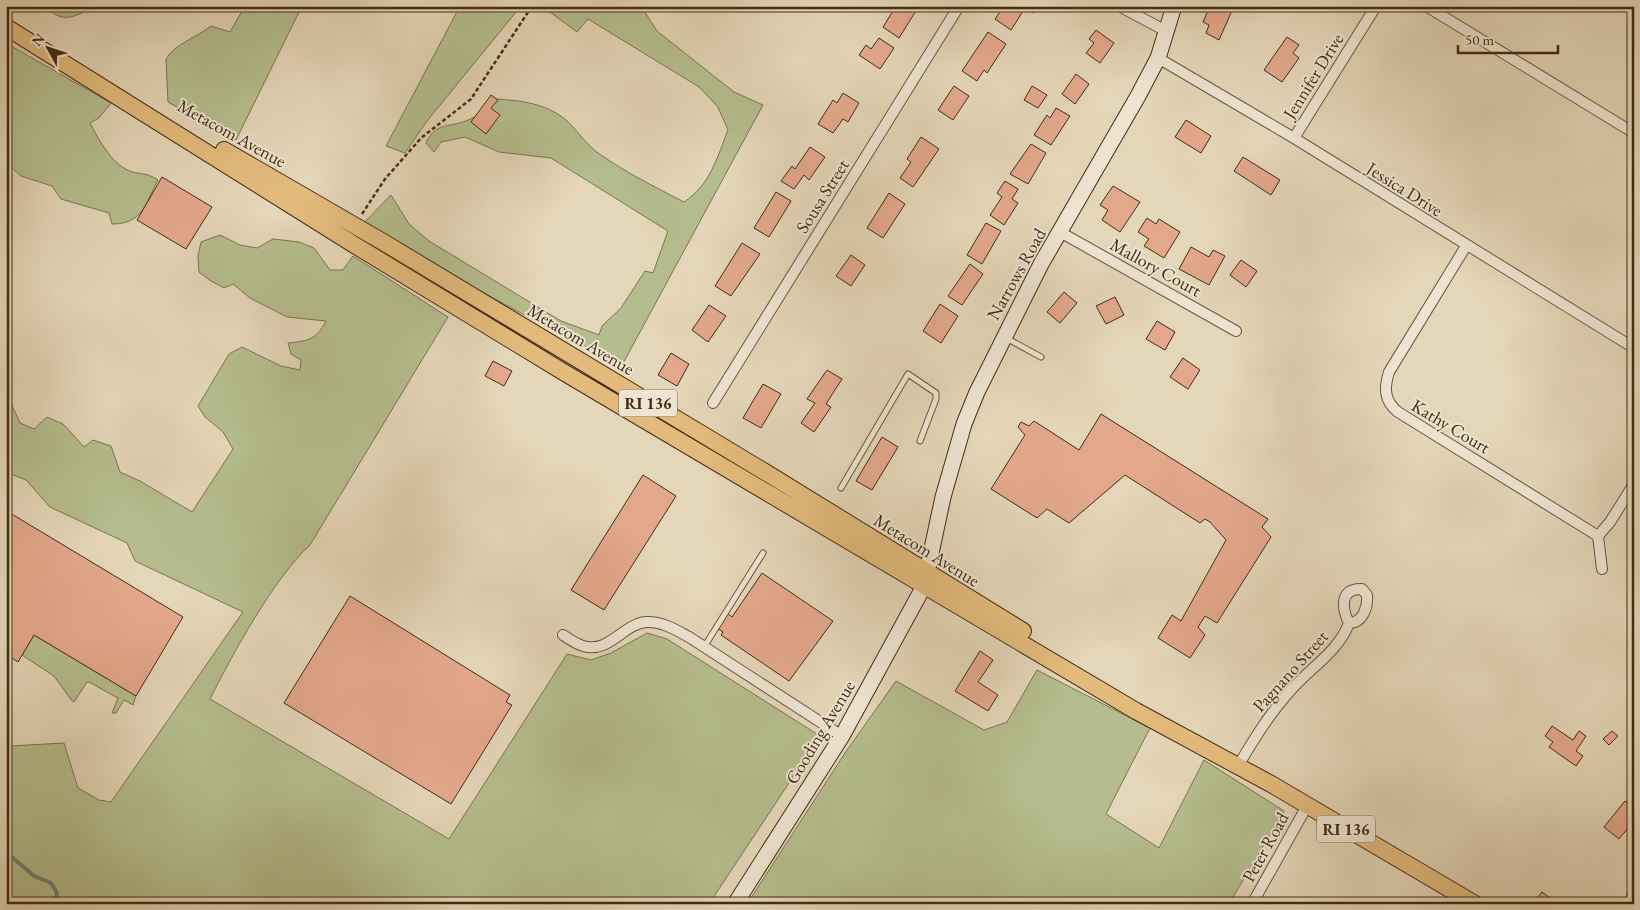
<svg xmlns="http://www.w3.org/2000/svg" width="1640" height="910" font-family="'EB Garamond',serif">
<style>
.green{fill:#b5bd8e;stroke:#7c7450}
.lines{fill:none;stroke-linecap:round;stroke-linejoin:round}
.stream{stroke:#758074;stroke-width:4}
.building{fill:#e3a88c;stroke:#442c13}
.lane-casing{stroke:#6c563c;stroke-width:7}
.street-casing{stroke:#6c563c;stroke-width:12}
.secondary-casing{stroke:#442c13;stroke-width:17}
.primary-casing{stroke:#442c13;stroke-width:18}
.path{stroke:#442c13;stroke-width:2.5;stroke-dasharray:4 2.5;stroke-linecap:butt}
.lane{stroke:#ede4d1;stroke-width:5}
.street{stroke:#ede4d1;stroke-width:10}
.secondary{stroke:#ede4d1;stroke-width:15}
.primary{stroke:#e2bb7c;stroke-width:16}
.labels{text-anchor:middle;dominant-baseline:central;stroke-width:4;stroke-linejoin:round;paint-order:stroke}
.shield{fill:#ede4d1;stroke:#77634c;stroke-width:1}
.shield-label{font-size:16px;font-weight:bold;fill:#442c13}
.street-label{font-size:18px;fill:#442c13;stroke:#ede4d1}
</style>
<rect width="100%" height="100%" fill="#e4d6b8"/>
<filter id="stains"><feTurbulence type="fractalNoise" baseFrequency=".004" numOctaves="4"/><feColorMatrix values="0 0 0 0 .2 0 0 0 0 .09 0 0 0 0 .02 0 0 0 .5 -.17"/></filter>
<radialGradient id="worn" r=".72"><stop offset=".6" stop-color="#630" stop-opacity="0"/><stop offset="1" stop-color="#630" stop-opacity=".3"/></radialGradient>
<!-- green -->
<path class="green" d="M45,6H92C75,19 60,23 45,6Z
M245,6H302L236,140L168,102L166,59C175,44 197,37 211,26L230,32Z
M460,6H521L427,121L405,153L386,146Z
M542,6H641L657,31L734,92L763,105L621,367L482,292L474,295L361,226L391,195L409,224L429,241L561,321L599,335L602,326L621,308L645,271L653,273L668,231L551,158L499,152L465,137L441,142L434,152L426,143C436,122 447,128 466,121C477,117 487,108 494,99C518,100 546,103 566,120C578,131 587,146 601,155C627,173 655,187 684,202C710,185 717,158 728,130L718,107L699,87L588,19L577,32Z
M6,43L111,103L99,118L90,123C99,140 113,167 133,172C145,175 147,173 158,180C145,204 143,224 112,224L109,213L61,199L52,186L21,176L11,167H6Z
M220,235L240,245L257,248L273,239L299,242L314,248L330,270H343L353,256L448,317L310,545C274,578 232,655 210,699L449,839L567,654L591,660L611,653L647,633L667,639L820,736L709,904H6V744L10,746L64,743L78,788L99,800L111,802L243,612L135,561L127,543L50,507L26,480L6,472V400L10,401L20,423L34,429L47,417L63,424L84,447L93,440L111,446L120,472L140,481L192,512L233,449L223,432L205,417L198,406L229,354L242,347L281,366L300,370L301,360L291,354L288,343C308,341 316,340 326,321L287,317L250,298L233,284L224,288L211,281L199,272L198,256L201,242Z
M34,635L136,696L133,705L124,700L116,713H112L118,698L89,682H87L74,702L72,701L54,676L22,655Z
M1037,670L1150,728L1106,814L1159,848L1204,760L1284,811L1229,904H747L845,753L896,681L984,730L1007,722Z"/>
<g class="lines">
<!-- stream -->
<path class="stream" d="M6,852L34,876L51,883L57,893L55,904"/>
</g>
<!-- building -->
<path class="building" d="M896,6H919L899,38L883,27Z
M1004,6H1038L1034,13L1025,8L1011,30L995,19Z
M1210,6H1234L1219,40L1206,33L1209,25L1203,22Z
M1096,30L1114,43L1100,63L1086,53L1094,43L1089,39Z
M988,32L1006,44L987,73L984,70L977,81L962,71Z
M1287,37L1299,45L1293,53L1299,58L1282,82L1264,70Z
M879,38L894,48L880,69L859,55L866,45L871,49Z
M1076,74L1089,84L1075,104L1062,94Z
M954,86L969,96L953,120L938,110Z
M1032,86L1047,95L1038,108L1024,100Z
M843,93L859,103L848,122L843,119L833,133L818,124L833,100L837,103Z
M491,95L498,100L491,108L500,115L486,134L471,122Z
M1056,108L1070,116L1051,145L1034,135L1047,115L1050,118Z
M1186,120L1211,136L1201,153L1175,137Z
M921,137L939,149L913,187L900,178L911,162L907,159Z
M1031,144L1046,153L1028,184L1010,174Z
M810,147L825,157L809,180L804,175L794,189L781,181L792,166L795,169Z
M1243,157L1280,180L1271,195L1234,171Z
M162,177L212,207L186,249L137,220Z
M1005,181L1018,189L1012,199L1018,203L1004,225L990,215L1002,197L997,193Z
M1113,186L1140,202L1120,232L1102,220L1108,210L1100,205Z
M776,192L791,201L769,237L754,228Z
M889,193L905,204L883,238L867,228Z
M1147,218L1156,224L1159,219L1180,232L1164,258L1144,246L1149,239L1138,232Z
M986,223L1001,231L982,264L967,255Z
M742,243L760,254L731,296L715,286Z
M1191,247L1209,257L1213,250L1225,256L1209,285L1179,269Z
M851,255L865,265L851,286L836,276Z
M1241,260L1257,271L1246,287L1230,275Z
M970,264L983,274L962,305L948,296Z
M1064,292L1077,303L1060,323L1047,312Z
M1115,297L1124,315L1106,324L1096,306Z
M940,304L958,316L941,343L923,331Z
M709,305L726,316L708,342L692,330Z
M1157,321L1175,332L1165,350L1146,339Z
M671,353L689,364L677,386L658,375Z
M1183,358L1200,370L1188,389L1170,377Z
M493,361L512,371L504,386L485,376Z
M827,370L842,379L826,404L831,407L814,432L801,423L815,403L807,399Z
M763,384L781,394L761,428L743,418Z
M1101,414L1268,519L1262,527L1271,537L1217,623L1205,616L1198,627L1205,635L1190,658L1158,638L1172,615L1181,621L1226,540L1210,522L1205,519L1200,523L1125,475L1069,523L1047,509L1037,518L991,489L1025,435L1018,427L1021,422L1029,426L1034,421L1079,450Z
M882,437L898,447L872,490L856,481Z
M643,475L676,496L604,610L571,590Z
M10,513L183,617L136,696L34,635L18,662L6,654V519Z
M762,573L833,621L789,681L721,635L723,632L714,626L725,611L732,617Z
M350,596L510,695L506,702L512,705L451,804L284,703Z
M980,651L993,660L978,682L998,695L988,711L955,691Z
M1552,726L1573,740L1579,731L1586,736L1576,751L1583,756L1576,766L1549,747L1553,742L1545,736Z
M1612,731L1618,736L1609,745L1603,739Z
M1625,801L1634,808V821L1619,839L1604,827Z
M1542,892L1555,902L1553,904H1532Z"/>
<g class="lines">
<defs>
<path id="lane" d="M1006,338L1041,357
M841,488L908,374L936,393V399L920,441
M704,647L763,553"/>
<path id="street" d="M1119,6L1166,31
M1426,6L1634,133
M1158,58L1294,138L1634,348
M1294,138L1376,6
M1060,232L1236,331
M1466,246L1389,372C1384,388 1384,401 1398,412L1598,536L1602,569
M713,403L959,6
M1598,536L1610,522L1634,484
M1362,589L1367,595C1368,607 1363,623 1349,623C1342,609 1339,588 1362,589Z
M563,635C569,639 576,644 583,646C609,654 623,624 646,622C662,621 676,630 689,637L842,736
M1238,766C1254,739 1270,713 1291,690C1310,668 1339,651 1349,623
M1252,904L1307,806
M1628,904L1634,894"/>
<path id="secondary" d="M735,904L842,736L924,586L943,497L964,424L977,392L1041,264L1138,96L1158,58L1174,6"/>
<path id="primary" d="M6,27L353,244L565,373L1136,711L1271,784L1475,904
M224,150L383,242L770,475L1023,631"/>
</defs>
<!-- lane casing -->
<use href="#lane" class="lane-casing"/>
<!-- street casing -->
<use href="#street" class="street-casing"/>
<!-- secondary casing -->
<use href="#secondary" class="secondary-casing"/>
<!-- primary casing -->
<use href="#primary" class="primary-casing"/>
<!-- path -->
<path class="path" d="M362,214L385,179L421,138L471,99L532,6"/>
<!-- lane -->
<use href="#lane" class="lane"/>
<!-- street -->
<use href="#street" class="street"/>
<!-- secondary -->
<use href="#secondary" class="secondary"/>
<!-- primary -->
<use href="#primary" class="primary"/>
</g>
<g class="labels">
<!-- shield labels -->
<g class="shield">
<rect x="619" y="389.5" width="58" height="27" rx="4"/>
<rect x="1317" y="815.5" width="58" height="27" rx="4"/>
</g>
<g class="shield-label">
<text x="648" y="403">RI 136</text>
<text x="1346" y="829">RI 136</text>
</g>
<!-- street labels -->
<g class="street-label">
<text transform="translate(1313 76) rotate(-58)">Jennifer Drive</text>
<text transform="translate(232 133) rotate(29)">Metacom Avenue</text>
<text transform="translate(1405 189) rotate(32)">Jessica Drive</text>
<text transform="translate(822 196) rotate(-58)">Sousa Street</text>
<text transform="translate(1156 267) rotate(29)">Mallory Court</text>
<text transform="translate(1016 274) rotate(-61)">Narrows Road</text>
<text transform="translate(581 339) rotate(31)">Metacom Avenue</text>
<text transform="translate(1451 426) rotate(31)">Kathy Court</text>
<text transform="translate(927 550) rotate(32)">Metacom Avenue</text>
<text transform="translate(1290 671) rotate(-48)">Pagnano Street</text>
<text transform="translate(820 732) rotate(-59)">Gooding Avenue</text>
<text transform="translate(1265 847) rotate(-61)">Peter Road</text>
</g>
</g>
<!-- margin -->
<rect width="1640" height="910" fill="none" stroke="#e4d6b8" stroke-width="25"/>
<rect x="8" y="8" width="1625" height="895" fill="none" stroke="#442c13" stroke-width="2.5"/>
<rect x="12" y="12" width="1615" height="885" fill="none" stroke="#442c13"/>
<!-- north arrow -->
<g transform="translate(48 48) rotate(310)" stroke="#ede4d1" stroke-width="4" paint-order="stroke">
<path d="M0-4L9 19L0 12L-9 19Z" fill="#442c13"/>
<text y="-8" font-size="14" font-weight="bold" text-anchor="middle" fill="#442c13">N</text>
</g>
<!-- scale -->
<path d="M1458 45v8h100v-8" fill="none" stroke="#442c13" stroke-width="2.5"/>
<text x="1465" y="45" font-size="15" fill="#442c13" stroke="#ede4d1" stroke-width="4" paint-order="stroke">50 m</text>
<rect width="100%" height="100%" filter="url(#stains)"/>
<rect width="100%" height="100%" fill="url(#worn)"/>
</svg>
